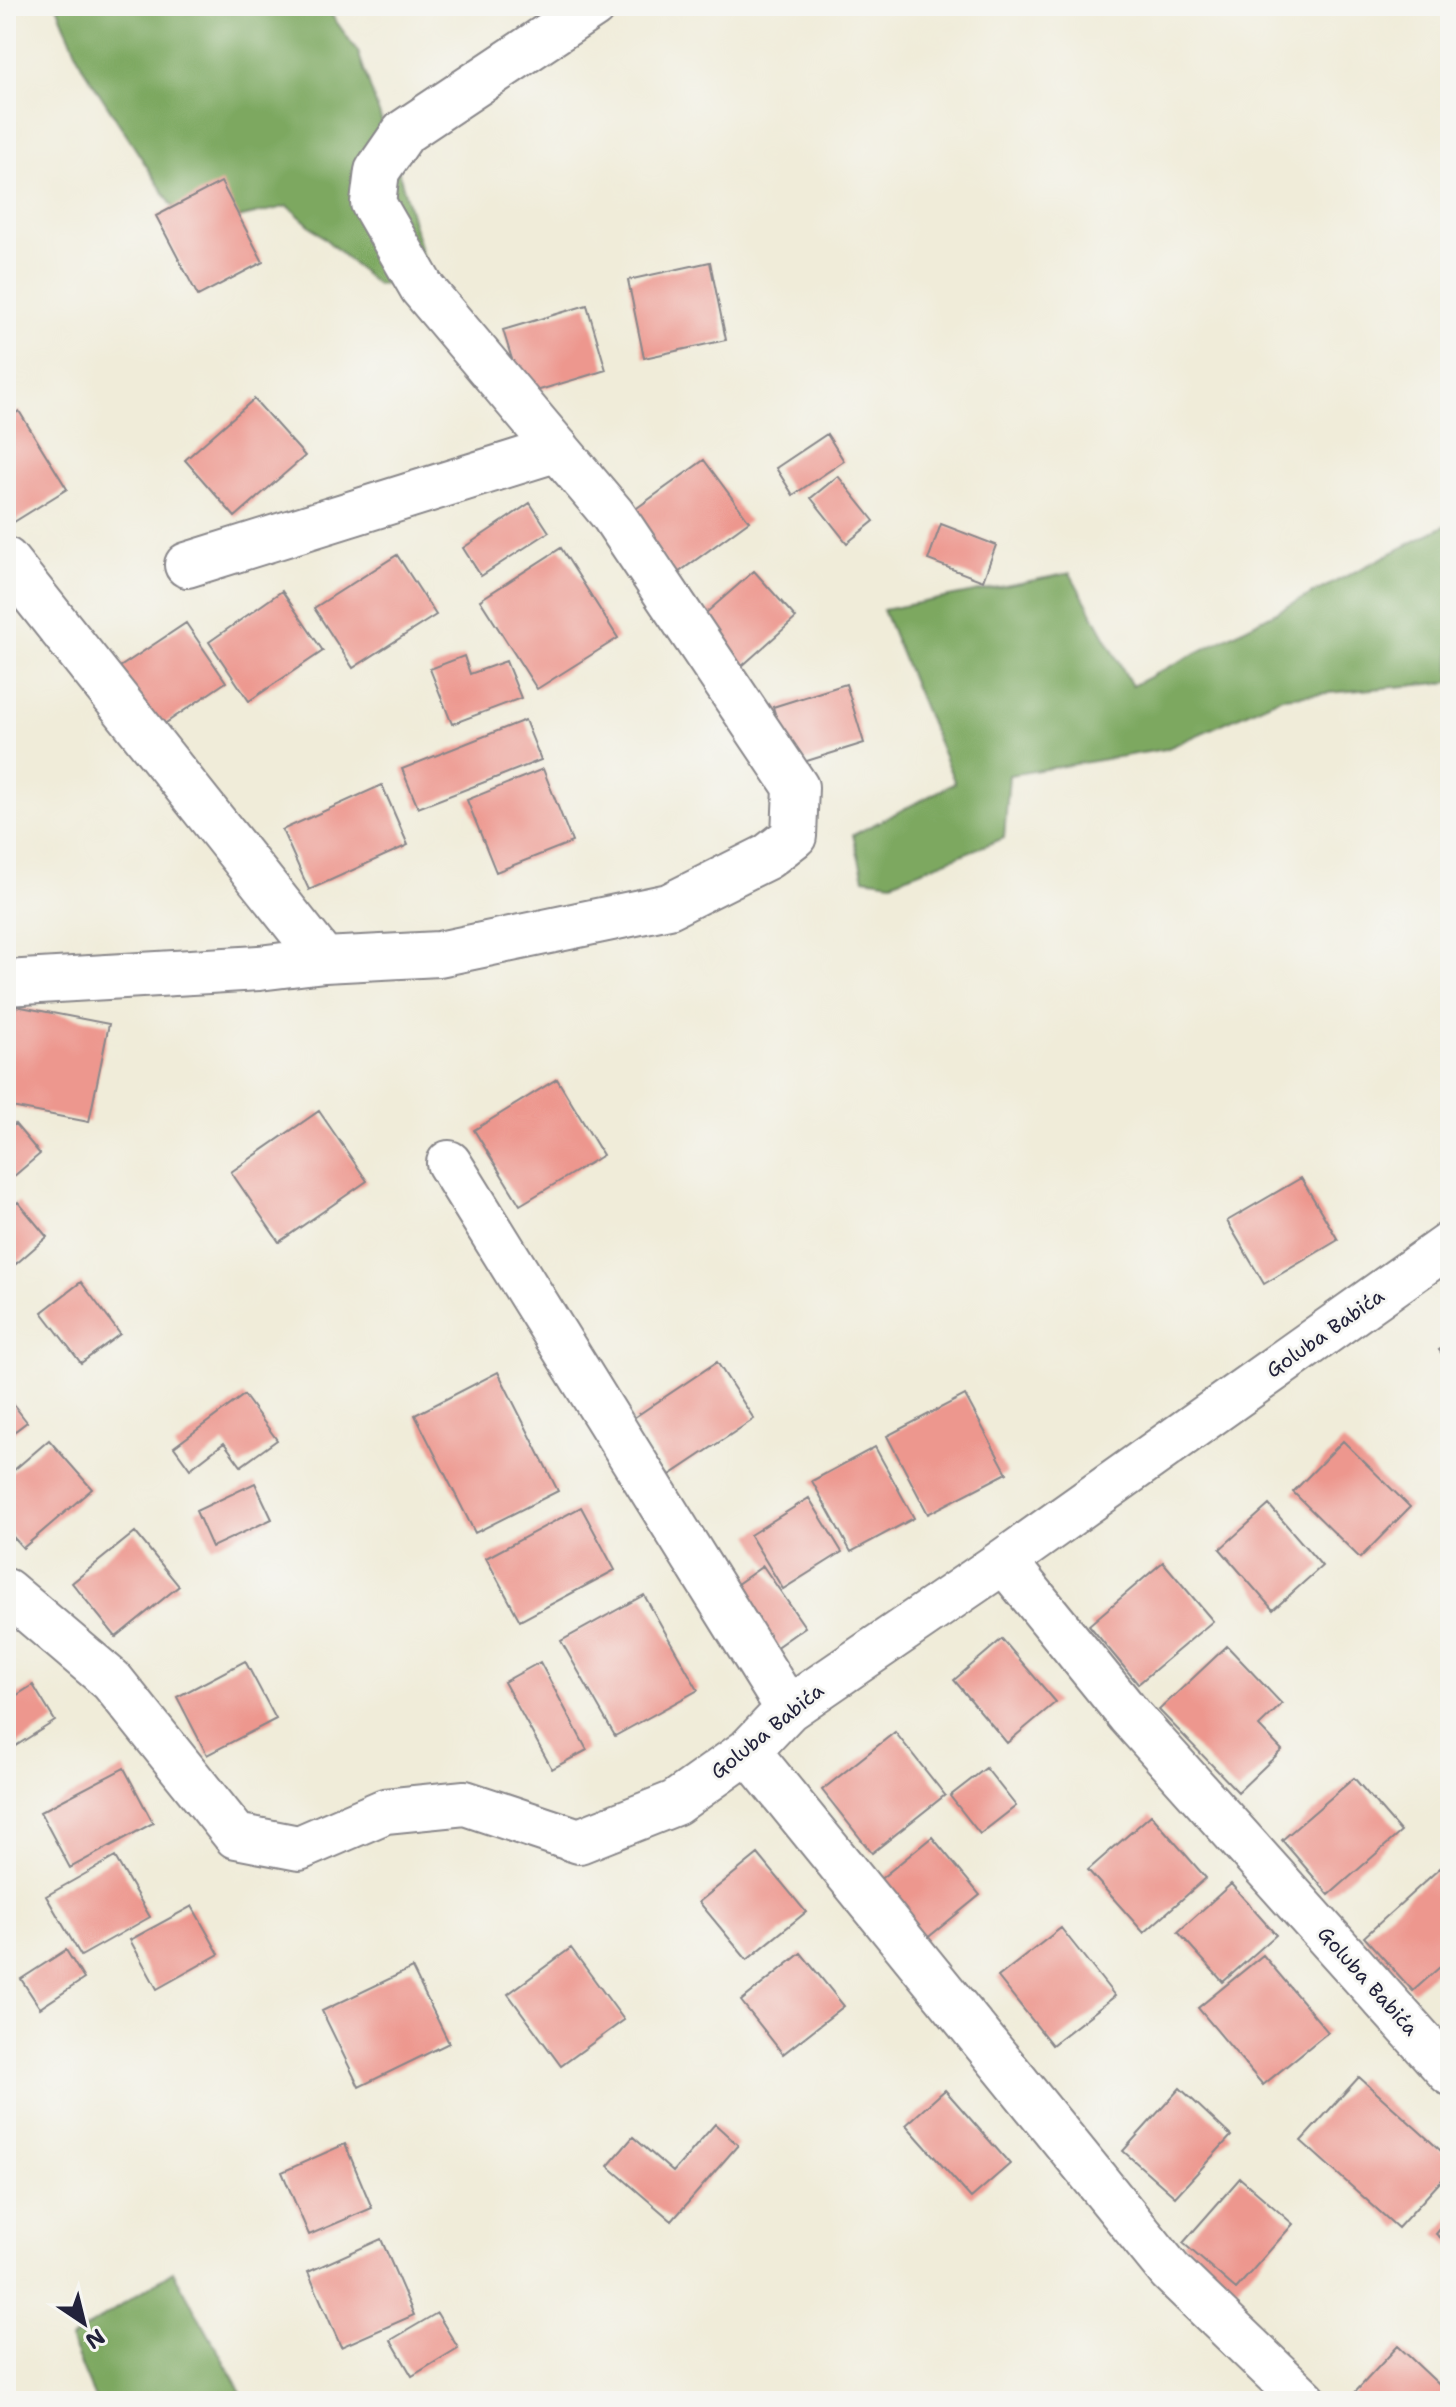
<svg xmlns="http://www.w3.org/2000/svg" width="1456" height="2407" font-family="'Shantell Sans',sans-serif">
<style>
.forest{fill:#7da861;stroke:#50654e;stroke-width:2}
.building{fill:#ed978e}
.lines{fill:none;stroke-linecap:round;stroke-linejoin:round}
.minor-casing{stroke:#89878a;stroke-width:48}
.minor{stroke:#fff;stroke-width:44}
.labels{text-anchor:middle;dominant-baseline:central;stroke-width:6;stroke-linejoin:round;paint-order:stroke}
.street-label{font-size:20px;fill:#22223b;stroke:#f6f6f2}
</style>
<rect width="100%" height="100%" fill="#f6f6f2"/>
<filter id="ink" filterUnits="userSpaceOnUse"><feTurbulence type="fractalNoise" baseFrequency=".0125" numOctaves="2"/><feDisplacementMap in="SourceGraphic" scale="16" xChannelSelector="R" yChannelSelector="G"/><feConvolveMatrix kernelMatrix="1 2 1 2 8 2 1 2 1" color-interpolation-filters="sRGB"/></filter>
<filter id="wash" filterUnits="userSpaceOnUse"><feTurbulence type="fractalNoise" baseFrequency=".006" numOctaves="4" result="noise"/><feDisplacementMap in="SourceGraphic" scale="32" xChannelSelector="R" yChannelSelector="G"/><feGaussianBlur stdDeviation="1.8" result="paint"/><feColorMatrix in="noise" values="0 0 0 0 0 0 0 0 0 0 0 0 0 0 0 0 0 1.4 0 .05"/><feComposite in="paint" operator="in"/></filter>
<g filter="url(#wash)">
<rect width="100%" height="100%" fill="#f0ecd9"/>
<!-- forest -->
<path class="forest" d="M57,6H325L358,52L398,169L428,275L377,285L288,206L188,230L82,66Z
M1450,523V682L1282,697L1166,749L1009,775L1004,838L892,882L864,878L853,835L955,783L883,610L1070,573L1132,686Z
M173,2271L246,2401H96L70,2339Z"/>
<g id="blocks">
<!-- building -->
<path class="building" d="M221,182L263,262L198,296L156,216Z
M710,262L726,340L644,358L628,280Z
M587,305L606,370L523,395L503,330Z
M254,399L305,456L235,517L185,460Z
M19,411L67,489L6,527V420Z
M827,434L844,461L793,495L776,468Z
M704,460L749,521L675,575L630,513Z
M838,476L874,521L847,543L811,498Z
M530,503L549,532L481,576L463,548Z
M941,524L996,545L983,581L928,560Z
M561,548L618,638L537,689L480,600Z
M397,555L436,615L353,668L314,608Z
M754,571L796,618L741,667L699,619Z
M282,591L323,651L249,701L209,642Z
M186,623L226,682L151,733L111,673Z
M464,656L470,674L506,661L521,698L452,724L430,669Z
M846,684L864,743L791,766L773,707Z
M525,720L541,760L418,808L402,769Z
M543,769L572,842L496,872L467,800Z
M382,785L408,845L309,890L282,830Z
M16,1006L109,1024L89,1122L6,1106V1056Z
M557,1079L603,1155L520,1205L474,1130Z
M319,1111L367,1181L279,1242L231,1172Z
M15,1124L40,1154L6,1183V1132Z
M1301,1178L1338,1240L1264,1284L1227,1221Z
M18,1202L47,1237L16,1264L6,1252V1212Z
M81,1282L120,1334L81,1363L42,1312Z
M1450,1342V1364L1439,1350Z
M717,1362L754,1419L670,1475L632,1419Z
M498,1372L558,1491L475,1533L415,1415Z
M6,1395L27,1422L6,1438Z
M244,1395L277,1440L241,1466L224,1443L190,1469L174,1447Z
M965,1395L1007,1473L928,1514L887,1436Z
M49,1440L92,1489L23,1548L6,1529V1477Z
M1343,1441L1410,1507L1360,1558L1293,1492Z
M875,1447L914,1518L851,1552L812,1481Z
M255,1483L272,1519L212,1547L196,1511Z
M809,1498L842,1552L783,1589L750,1535Z
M1269,1505L1322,1566L1273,1610L1220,1549Z
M581,1507L615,1570L520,1621L486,1558Z
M135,1532L179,1586L116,1637L72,1583Z
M1163,1562L1213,1621L1138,1684L1089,1625Z
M763,1566L805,1627L765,1655L723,1594Z
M644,1595L698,1690L615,1736L561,1641Z
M1002,1639L1056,1702L1007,1743L954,1680Z
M1227,1646L1282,1704L1259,1726L1282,1750L1238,1792L1159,1710Z
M245,1661L276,1719L207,1755L177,1697Z
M540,1662L587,1750L552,1769L504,1682Z
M33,1685L55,1721L6,1752V1702Z
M895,1732L945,1795L872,1853L822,1790Z
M124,1768L153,1823L70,1868L40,1812Z
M986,1768L1016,1806L980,1834L950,1796Z
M1354,1778L1401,1832L1329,1895L1282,1840Z
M1151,1815L1206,1878L1144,1933L1088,1870Z
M932,1837L980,1895L920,1944L872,1886Z
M758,1854L806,1912L747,1960L699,1902Z
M115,1857L150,1917L81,1956L46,1896Z
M1440,1868L1450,1879V1958L1413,1991L1364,1937Z
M1231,1884L1276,1935L1223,1982L1178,1932Z
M192,1906L219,1954L157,1989L130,1940Z
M1061,1928L1115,1996L1052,2045L998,1977Z
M571,1948L624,2020L561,2066L508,1994Z
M66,1950L84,1979L40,2008L21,1979Z
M801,1953L844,2006L783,2054L741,2001Z
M1263,1955L1328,2032L1263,2085L1198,2008Z
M412,1968L449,2043L359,2087L322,2011Z
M1359,2077L1450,2159V2171L1398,2228L1301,2141Z
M1180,2088L1231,2136L1175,2197L1123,2151Z
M945,2090L1010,2164L971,2198L906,2125Z
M715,2124L738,2145L672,2221L608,2166L633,2137L673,2172Z
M345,2144L372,2208L309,2235L282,2172Z
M1240,2178L1293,2224L1236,2289L1183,2243Z
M1450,2217V2246L1436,2234Z
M381,2239L414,2315L341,2347L308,2272Z
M437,2313L458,2348L412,2376L391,2340Z
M1398,2346L1450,2395L1446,2401H1347Z"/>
</g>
</g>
<g filter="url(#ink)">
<use href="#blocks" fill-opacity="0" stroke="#89878a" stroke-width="2"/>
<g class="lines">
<defs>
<path id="minor" d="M6,560L324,960
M187,565L558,449
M6,983L259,968L324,960L439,954L669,906L767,857L794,836L796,787L613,515L422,288L373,203L377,171L404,132L593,6
M449,1163L788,1709
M1004,1561L1129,1715L1450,2073
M6,1591L112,1681L236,1836L299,1848L385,1811L465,1803L579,1841L675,1803L748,1751L788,1709L1004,1561L1450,1244
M748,1751L1170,2271L1305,2401"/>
</defs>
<!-- minor casing -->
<use href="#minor" class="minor-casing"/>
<!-- minor -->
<use href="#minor" class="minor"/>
</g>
</g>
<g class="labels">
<!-- street labels -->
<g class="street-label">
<text transform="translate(1325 1333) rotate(-35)">Goluba Babića</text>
<text transform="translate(767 1731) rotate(-39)">Goluba Babića</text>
<text transform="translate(1368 1981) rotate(48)">Goluba Babića</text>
</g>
</g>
<!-- margin -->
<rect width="1456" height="2407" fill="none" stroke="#f6f6f2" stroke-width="32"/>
<!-- north arrow -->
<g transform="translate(84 2323) rotate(145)" stroke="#f6f6f2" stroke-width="6" paint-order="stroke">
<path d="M0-6L14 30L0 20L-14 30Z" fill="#22223b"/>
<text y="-12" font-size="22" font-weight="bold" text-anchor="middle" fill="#22223b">N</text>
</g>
</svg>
